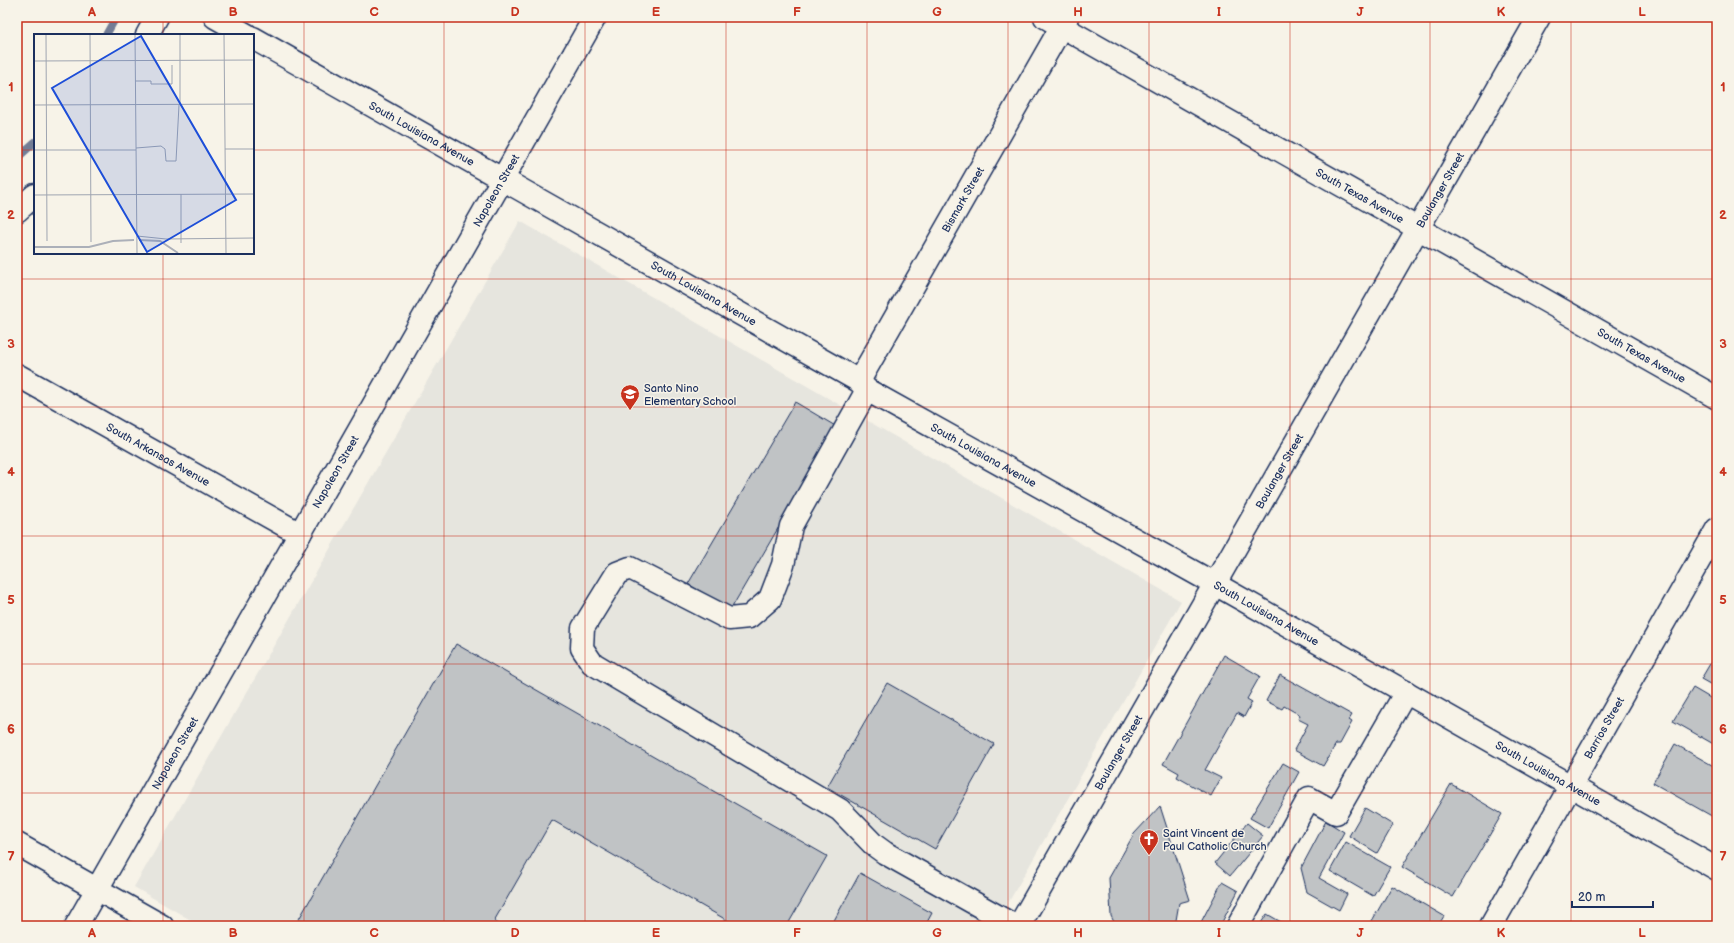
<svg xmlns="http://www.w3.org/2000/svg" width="1734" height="943" font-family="'Balsamiq Sans',sans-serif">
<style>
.built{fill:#e6e5de}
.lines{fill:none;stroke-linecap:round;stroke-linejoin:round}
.stream{stroke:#727c95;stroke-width:8}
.building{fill:#c0c3c5;stroke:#1b2f5e}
.minor-casing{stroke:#1b2f5e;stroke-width:25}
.minor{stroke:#f7f3e8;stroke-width:22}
.grid{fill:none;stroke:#c8321e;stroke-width:1;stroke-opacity:0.55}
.labels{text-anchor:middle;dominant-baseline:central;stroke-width:3;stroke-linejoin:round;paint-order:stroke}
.street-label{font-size:11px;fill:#1b2f5e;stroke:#f7f3e8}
.poi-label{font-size:11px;fill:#1b2f5e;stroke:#f7f3e8;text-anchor:start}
.inset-river{fill:none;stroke:#acb0b9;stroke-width:2}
.inset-road{fill:none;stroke:#9fa5b1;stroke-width:1}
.view{fill:#1d4ed8;fill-opacity:0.15;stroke:#1d4ed8;stroke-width:2}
.inset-edge{fill:none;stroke:#1b2f5e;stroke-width:2}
.neatline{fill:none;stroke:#c8321e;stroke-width:1.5}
.grid-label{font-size:13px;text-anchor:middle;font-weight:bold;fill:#c8321e}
</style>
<rect width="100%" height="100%" fill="#f7f3e8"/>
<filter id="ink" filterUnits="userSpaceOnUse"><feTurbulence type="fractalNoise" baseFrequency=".025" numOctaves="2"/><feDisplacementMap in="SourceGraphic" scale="8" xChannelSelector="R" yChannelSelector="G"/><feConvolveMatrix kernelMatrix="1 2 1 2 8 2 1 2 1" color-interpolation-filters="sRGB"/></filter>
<g filter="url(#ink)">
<!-- built -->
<path class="built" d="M520,221L1181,601L995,926H201L134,887Z"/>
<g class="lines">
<!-- stream -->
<path class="stream" d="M106,35L116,17
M17,158L35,142"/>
</g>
<!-- building -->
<path class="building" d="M795,402L837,427L731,609L688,584Z
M456,644L827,856L787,926H737L552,820L494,921L502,926H295Z
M1717,652V688L1701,679Z
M1224,655L1260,676L1247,699L1252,702L1244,717L1237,713L1205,770L1221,778L1211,796L1177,777L1179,773L1163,764Z
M1280,675L1352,715L1349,720L1352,722L1340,744H1336L1323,766L1294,750L1308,724L1298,719L1300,715L1284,706L1282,709L1266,701Z
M887,683L994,744L935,849L827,787Z
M1693,688L1717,702V746L1673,721Z
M1675,744L1717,768V819L1653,783Z
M1283,763L1299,772L1268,828L1250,818Z
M1451,784L1502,814L1453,897L1402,867Z
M1160,806L1190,900L1179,903L1175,926H1116L1111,916L1109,878L1134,834Z
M1365,808L1393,825L1377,853L1349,836Z
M1326,821L1344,832L1319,878L1347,894L1339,910L1307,892L1301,868Z
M1247,823L1263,836L1230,876L1215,863Z
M1346,842L1390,867L1373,896L1330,871Z
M860,873L932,913L925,926H831Z
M1222,882L1238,891L1220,926H1199Z
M1392,886L1444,916L1438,926H1369Z
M1267,914L1288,926H1259Z"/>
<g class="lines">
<defs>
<g id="minor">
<path d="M215,17L247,35"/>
<path id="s1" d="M1045,17L1717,398"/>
<path d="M147,35L157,17"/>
<path id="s2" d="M253,38L859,381L867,390L1215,584L1717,869"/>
<path d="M17,211L35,195"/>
<path id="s3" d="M17,375L300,534"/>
<path id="s4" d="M859,381L1067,17"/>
<path d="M867,390L791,526L783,565L770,599L749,617L729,619L630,568L617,573L583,628L582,648L592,663L840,810L874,845L885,853L1015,926"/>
<path d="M17,844L162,926"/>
<path id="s5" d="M76,926L595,17"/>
<path id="s6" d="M1019,926L1539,17"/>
<path d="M1238,926L1309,798L1336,813L1406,692"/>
<path id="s7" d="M1491,926L1717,529"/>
</g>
</defs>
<!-- minor casing -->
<use href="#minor" class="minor-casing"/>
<!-- minor -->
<use href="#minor" class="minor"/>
</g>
</g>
<!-- grid -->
<path class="grid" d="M163,17V35M304,17V926M444,17V926M585,17V926M726,17V926M867,17V926M1008,17V926M1149,17V926M1290,17V926M1430,17V926M1571,17V926M17,150H35M253,150H1717M163,253V926M17,279H1717M17,407H1717M17,536H1717M17,664H1717M17,793H1717"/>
<!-- icons -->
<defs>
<symbol id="school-pin" viewBox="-11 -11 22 30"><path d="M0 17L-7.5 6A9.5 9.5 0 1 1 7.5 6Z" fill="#c8321e" stroke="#f7f3e8"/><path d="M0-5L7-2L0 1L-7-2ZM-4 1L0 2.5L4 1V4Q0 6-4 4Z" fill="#fff"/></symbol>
<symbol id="church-pin" viewBox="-11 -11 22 30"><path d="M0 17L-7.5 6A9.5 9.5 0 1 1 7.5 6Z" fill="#c8321e" stroke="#f7f3e8"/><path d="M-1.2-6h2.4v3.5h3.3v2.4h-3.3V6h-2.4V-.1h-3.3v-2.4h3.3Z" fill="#fff"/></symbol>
</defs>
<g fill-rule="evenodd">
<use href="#school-pin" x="619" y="383" width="22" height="30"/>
<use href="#church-pin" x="1138" y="828" width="22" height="30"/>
</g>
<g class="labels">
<!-- street labels -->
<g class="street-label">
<text stroke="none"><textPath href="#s2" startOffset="194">South Louisiana Avenue</textPath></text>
<text stroke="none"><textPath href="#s5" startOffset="847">Napoleon Street</textPath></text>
<text stroke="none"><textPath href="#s6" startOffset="848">Boulanger Street</textPath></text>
<text stroke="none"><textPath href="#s1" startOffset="362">South Texas Avenue</textPath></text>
<text stroke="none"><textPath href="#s4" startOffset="209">Bismark Street</textPath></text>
<text stroke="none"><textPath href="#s2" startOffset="518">South Louisiana Avenue</textPath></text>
<text stroke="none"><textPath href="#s1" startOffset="686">South Texas Avenue</textPath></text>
<text stroke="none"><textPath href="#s3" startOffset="162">South Arkansas Avenue</textPath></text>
<text stroke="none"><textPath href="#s2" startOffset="842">South Louisiana Avenue</textPath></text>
<text stroke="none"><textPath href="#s5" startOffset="523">Napoleon Street</textPath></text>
<text stroke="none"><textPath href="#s6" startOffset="524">Boulanger Street</textPath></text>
<text stroke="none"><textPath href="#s2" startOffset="1166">South Louisiana Avenue</textPath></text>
<text stroke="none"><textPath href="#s7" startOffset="228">Barrios Street</textPath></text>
<text stroke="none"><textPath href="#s5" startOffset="199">Napoleon Street</textPath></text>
<text stroke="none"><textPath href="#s6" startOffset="200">Boulanger Street</textPath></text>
<text stroke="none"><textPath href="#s2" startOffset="1490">South Louisiana Avenue</textPath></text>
</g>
<!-- poi labels -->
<g class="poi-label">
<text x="644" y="388">Santo Nino<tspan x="644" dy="13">Elementary School</tspan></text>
<text x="1163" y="833">Saint Vincent de<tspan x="1163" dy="13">Paul Catholic Church</tspan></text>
</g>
</g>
<!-- overview -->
<g transform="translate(34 34)">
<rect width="220" height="220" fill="#f7f3e8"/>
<path class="inset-river" d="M105,206L126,207L144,219M0,213H55L79,207L100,206"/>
<path class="inset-road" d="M12,1L13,207M56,1L57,208M101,1L103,219M146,1V71M190,1L192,219M0,27L220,26M101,47H117V50H138V31M0,71L220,70M102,114L127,112L131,115L132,127H142L145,71M191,115H220M0,116H102M147,160V209M0,161L220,160M103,202L132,205L220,204"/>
<path class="view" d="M107,2L202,166L113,218L18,54Z"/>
<rect width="220" height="220" class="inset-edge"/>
</g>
<!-- margin -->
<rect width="1734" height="943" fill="none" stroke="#f7f3e8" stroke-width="44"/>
<!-- scale -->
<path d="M1572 901v6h81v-6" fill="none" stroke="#1b2f5e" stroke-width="2"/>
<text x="1578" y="901" font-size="12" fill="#1b2f5e" stroke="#f7f3e8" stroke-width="3" paint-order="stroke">20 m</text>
<rect x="22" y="22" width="1690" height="899" class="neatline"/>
<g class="grid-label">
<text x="92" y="16">A</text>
<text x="233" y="16">B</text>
<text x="374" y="16">C</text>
<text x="515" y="16">D</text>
<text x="656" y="16">E</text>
<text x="797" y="16">F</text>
<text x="937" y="16">G</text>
<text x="1078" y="16">H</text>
<text x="1219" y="16">I</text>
<text x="1360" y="16">J</text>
<text x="1501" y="16">K</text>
<text x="1642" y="16">L</text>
<text x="11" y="91">1</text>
<text x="1723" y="91">1</text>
<text x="11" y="219">2</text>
<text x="1723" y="219">2</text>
<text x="11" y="348">3</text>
<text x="1723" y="348">3</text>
<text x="11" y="476">4</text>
<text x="1723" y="476">4</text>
<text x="11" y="604">5</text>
<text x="1723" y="604">5</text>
<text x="11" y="733">6</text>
<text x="1723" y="733">6</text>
<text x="11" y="861">7</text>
<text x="1723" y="861">7</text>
<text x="92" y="937">A</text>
<text x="233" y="937">B</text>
<text x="374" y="937">C</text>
<text x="515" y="937">D</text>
<text x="656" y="937">E</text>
<text x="797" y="937">F</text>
<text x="937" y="937">G</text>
<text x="1078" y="937">H</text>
<text x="1219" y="937">I</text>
<text x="1360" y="937">J</text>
<text x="1501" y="937">K</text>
<text x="1642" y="937">L</text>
</g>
</svg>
